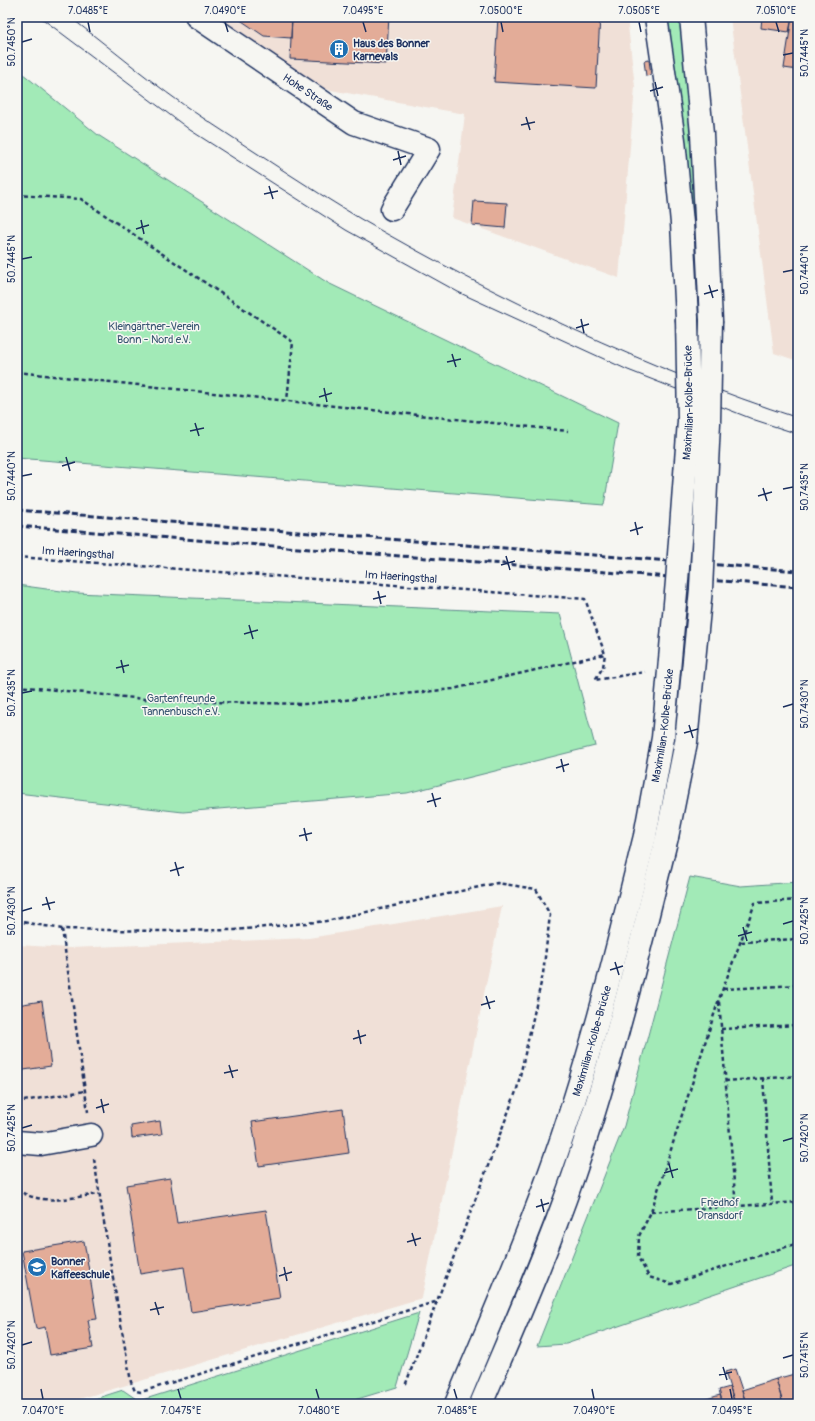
<svg xmlns="http://www.w3.org/2000/svg" width="815" height="1421" font-family="Pangolin,sans-serif">
<style>
.built{fill:#f0e0d7}
.green{fill:#a2eab7;stroke:#5e8c8a}
.building{fill:#e3ac98;stroke:#1b2f5e}
.lines{fill:none;stroke-linecap:round;stroke-linejoin:round}
.minor-casing{stroke:#1b2f5e;stroke-width:25}
.path{stroke:#1b2f5e;stroke-width:2.5;stroke-dasharray:4 3;stroke-linecap:butt}
.minor{stroke:#f6f6f2;stroke-width:22}
.tram{stroke:#1b2f5e;stroke-width:1}
.rail{stroke:#1b2f5e;stroke-width:3;stroke-dasharray:6 3;stroke-linecap:butt}
.minor-bridge-casing{stroke:#1b2f5e;stroke-width:25;stroke-linecap:butt}
.minor-bridge{stroke:#f6f6f2;stroke-width:22}
.ticks{fill:none;stroke:#1b2f5e;stroke-width:1.5}
.labels{text-anchor:middle;dominant-baseline:central;stroke-width:3;stroke-linejoin:round;paint-order:stroke}
.poi-label{font-size:11px;font-weight:bold;fill:#1b2f5e;stroke:#f6f6f2;text-anchor:start}
.street-label{font-size:11px;fill:#1b2f5e;stroke:#f6f6f2}
.park-label{font-size:11px;fill:#365470;stroke:#f6f6f2}
.neatline{fill:none;stroke:#1b2f5e;stroke-width:1.5}
.ticks-label{font-size:10px;text-anchor:middle;fill:#1b2f5e}
</style>
<rect width="100%" height="100%" fill="#f6f6f2"/>
<filter id="ink" filterUnits="userSpaceOnUse"><feTurbulence type="fractalNoise" baseFrequency=".025" numOctaves="2"/><feDisplacementMap in="SourceGraphic" scale="8" xChannelSelector="R" yChannelSelector="G"/><feConvolveMatrix kernelMatrix="1 2 1 2 8 2 1 2 1" color-interpolation-filters="sRGB"/></filter>
<g filter="url(#ink)">
<!-- built -->
<path class="built" d="M220,17H627L635,87L619,278L452,218L465,114L319,88Z
M730,17H798V361L774,353Z
M502,906L422,1298L62,1404H17V945L70,948L309,938Z"/>
<!-- green -->
<path class="green" d="M666,17H682L693,135L700,317L697,316L693,226L684,136Z
M17,69L98,135L328,283L618,423L604,505L17,458Z
M17,585L76,593L560,614L595,746L407,793L183,812L17,793Z
M690,877L741,886L798,882V1265L566,1344L537,1346L624,1126Z
M612,1019L553,1206L471,1404H465L508,1308L547,1207L607,1023Z
M419,1313L397,1387L341,1404H79L123,1390L139,1401Z"/>
<!-- building -->
<path class="building" d="M236,17H292L291,38L264,36Z
M292,17H389L386,64L290,59Z
M498,17H600L596,88L494,82Z
M762,17H792L789,32L761,28Z
M792,17H798V70L784,68Z
M649,60L651,75L646,76L644,61Z
M474,201L507,203L505,228L472,225Z
M42,1001L51,1066L17,1071V1005Z
M343,1109L349,1153L259,1166L252,1122Z
M160,1121L162,1134L132,1138L131,1126Z
M170,1178L177,1223L266,1210L280,1298L191,1312L184,1267L140,1274L126,1185Z
M84,1241L97,1319L88,1320L93,1348L50,1355L45,1327L36,1329L22,1251Z
M17,1353L21,1379L17,1380Z
M735,1369L742,1390L746,1404H735L725,1372Z
M798,1373V1404H783L776,1379Z
M776,1379L783,1404H746L742,1390Z
M730,1387L735,1404H723L719,1390Z
M720,1395L723,1404H690Z"/>
<g class="lines">
<defs>
<g id="minor">
<path id="s1" d="M197,17L354,123L429,149L392,209"/>
<path d="M656,17L674,140L682,223L687,319"/>
<path d="M691,17L702,134L711,321"/>
<path d="M17,1142L41,1144L91,1135"/>
<path id="s2" d="M456,1404C488,1327 522,1251 550,1172C590,1062 617,949 645,836"/>
<path d="M481,1404C513,1329 546,1255 573,1177C611,1066 639,952 667,837"/>
</g>
</defs>
<!-- minor casing -->
<use href="#minor" class="minor-casing"/>
<!-- path -->
<path class="path" d="M17,195L81,199L293,342L287,401
M17,372L568,431
M17,557L585,599L605,654L603,667L595,680L645,672
M17,686L164,701L305,704L453,689L605,654
M798,900L755,903L719,999L651,1212L639,1236L638,1257L649,1277L671,1284L798,1243
M17,921L62,929L158,931L235,930L326,921L497,883L536,889L550,915L543,974L517,1089L405,1386
M62,929L88,1112
M741,942L798,939
M723,989L798,985
M719,1002L736,1207
M721,1029L798,1025
M763,1078L772,1204
M725,1081L798,1076
M17,1102L85,1091
M94,1159L112,1273L131,1382L135,1391L141,1392L435,1302
M17,1189C40,1207 73,1197 99,1194
M651,1212L798,1202"/>
<!-- minor -->
<use href="#minor" class="minor"/>
<!-- tram -->
<path class="tram" d="M40,17L190,130L346,230L458,292L628,370L755,420L798,434
M70,17C113,50 155,86 200,116C252,150 306,186 359,218C495,297 648,369 798,418"/>
<!-- rail -->
<path class="rail" d="M17,510L798,571
M17,526L798,587"/>
<defs>
<g id="minor-bridge">
<path id="s3" d="M645,836L663,738L677,581L689,421L687,319"/>
<path d="M667,837L686,742L701,589L709,423L711,321"/>
</g>
</defs>
<!-- minor-bridge casing -->
<use href="#minor-bridge" class="minor-bridge-casing"/>
<!-- minor-bridge -->
<use href="#minor-bridge" class="minor-bridge"/>
</g>
</g>
<!-- ticks -->
<path class="ticks" d="M88,22L90,32M225,22L228,32M363,22L366,32M501,22L503,32M639,22L641,32M776,22L779,32M22,42L32,39M783,55L793,53M655,82L658,96M650,91L663,87M526,117L530,130M521,125L535,122M398,151L401,165M393,160L406,156M269,186L273,199M264,194L278,191M141,220L144,234M136,229L149,225M22,259L32,257M783,272L793,270M709,285L713,298M704,294L718,290M581,319L584,333M576,328L589,324M452,354L456,367M447,362L461,359M324,388L327,402M319,397L332,393M195,423L199,436M190,431L204,428M66,457L70,471M62,466L75,462M22,476L32,474M763,488L767,501M783,489L793,487M758,496L772,492M635,522L638,535M630,531L643,527M506,556L510,570M501,565L515,561M378,591L381,604M373,599L386,596M249,625L253,639M244,634L258,630M121,660L124,673M116,668L129,665M22,693L32,691M783,707L793,704M689,725L693,738M684,733L698,729M561,759L564,772M556,768L569,764M432,793L436,807M427,802L441,798M304,828L307,841M299,836L312,833M175,862L179,876M170,871L184,867M46,897L50,910M42,905L55,902M22,911L32,908M783,924L793,921M743,927L747,941M738,936L752,932M615,962L619,975M610,970L623,966M486,996L490,1009M481,1005L495,1001M358,1030L361,1044M353,1039L366,1035M229,1065L233,1078M224,1073L238,1070M101,1099L104,1113M96,1108L109,1104M22,1128L32,1125M783,1141L793,1138M669,1164L673,1178M664,1173L678,1169M541,1199L544,1212M536,1207L549,1203M412,1233L416,1246M407,1242L421,1238M284,1267L287,1281M279,1276L292,1272M155,1302L159,1315M150,1310L164,1307M22,1345L32,1342M783,1358L793,1355M723,1367L727,1380M719,1375L732,1372M41,1389L43,1399M178,1389L181,1399M316,1389L319,1399M454,1389L457,1399M592,1389L594,1399M730,1389L732,1399"/>
<!-- icons -->
<defs>
<symbol id="building-disc" viewBox="-11 -11 22 22"><circle r="9.5" fill="#1f6fb2" stroke="#f6f6f2"/><path d="M-4-6H4V6H1V3H-1V6H-4ZM-2.5-4.3h1.7v1.8h-1.7ZM.8-4.3h1.7v1.8H.8ZM-2.5-1h1.7V.8h-1.7ZM.8-1h1.7V.8H.8Z" fill="#fff"/></symbol>
<symbol id="school-disc" viewBox="-11 -11 22 22"><circle r="9.5" fill="#1f6fb2" stroke="#f6f6f2"/><path d="M0-5L7-2L0 1L-7-2ZM-4 1L0 2.5L4 1V4Q0 6-4 4Z" fill="#fff"/></symbol>
</defs>
<g fill-rule="evenodd">
<use href="#building-disc" x="328" y="38" width="22" height="22"/>
<use href="#school-disc" x="26" y="1256" width="22" height="22"/>
</g>
<g class="labels">
<!-- poi labels -->
<g class="poi-label">
<text x="353" y="43">Haus des Bonner<tspan x="353" dy="13">Karnevals</tspan></text>
<text x="51" y="1261">Bonner<tspan x="51" dy="13">Kaffeeschule</tspan></text>
</g>
<!-- street labels -->
<g class="street-label">
<text stroke="none"><textPath href="#s1" startOffset="134">Hohe Straße</textPath></text>
<text stroke="none"><textPath href="#s3" startOffset="436">Maximilian-Kolbe-Brücke</textPath></text>
<text transform="translate(78 553) rotate(4)">Im Haeringsthal</text>
<text transform="translate(401 577) rotate(4)">Im Haeringsthal</text>
<text stroke="none"><textPath href="#s3" startOffset="112">Maximilian-Kolbe-Brücke</textPath></text>
<text stroke="none"><textPath href="#s2" startOffset="388">Maximilian-Kolbe-Brücke</textPath></text>
</g>
<!-- park labels -->
<g class="park-label">
<text x="154" y="326">Kleingärtner-Verein<tspan x="154" dy="13">Bonn - Nord e.V.</tspan></text>
<text x="181" y="698">Gartenfreunde<tspan x="181" dy="13">Tannenbusch e.V.</tspan></text>
<text x="720" y="1202">Friedhof<tspan x="720" dy="13">Dransdorf</tspan></text>
</g>
</g>
<!-- margin -->
<rect width="815" height="1421" fill="none" stroke="#f6f6f2" stroke-width="44"/>
<rect x="22" y="22" width="771" height="1377" class="neatline"/>
<g class="ticks-label">
<text x="88" y="14">7.0485°E</text>
<text x="225" y="14">7.0490°E</text>
<text x="363" y="14">7.0495°E</text>
<text x="501" y="14">7.0500°E</text>
<text x="639" y="14">7.0505°E</text>
<text x="776" y="14">7.0510°E</text>
<text transform="translate(11 42) rotate(-90)" y="4">50.7450°N</text>
<text transform="translate(804 53) rotate(-90)" y="4">50.7445°N</text>
<text transform="translate(11 259) rotate(-90)" y="4">50.7445°N</text>
<text transform="translate(804 270) rotate(-90)" y="4">50.7440°N</text>
<text transform="translate(11 476) rotate(-90)" y="4">50.7440°N</text>
<text transform="translate(804 487) rotate(-90)" y="4">50.7435°N</text>
<text transform="translate(11 693) rotate(-90)" y="4">50.7435°N</text>
<text transform="translate(804 704) rotate(-90)" y="4">50.7430°N</text>
<text transform="translate(11 911) rotate(-90)" y="4">50.7430°N</text>
<text transform="translate(804 921) rotate(-90)" y="4">50.7425°N</text>
<text transform="translate(11 1128) rotate(-90)" y="4">50.7425°N</text>
<text transform="translate(804 1138) rotate(-90)" y="4">50.7420°N</text>
<text transform="translate(11 1345) rotate(-90)" y="4">50.7420°N</text>
<text transform="translate(804 1355) rotate(-90)" y="4">50.7415°N</text>
<text x="43" y="1414">7.0470°E</text>
<text x="181" y="1414">7.0475°E</text>
<text x="319" y="1414">7.0480°E</text>
<text x="457" y="1414">7.0485°E</text>
<text x="594" y="1414">7.0490°E</text>
<text x="732" y="1414">7.0495°E</text>
</g>
</svg>
